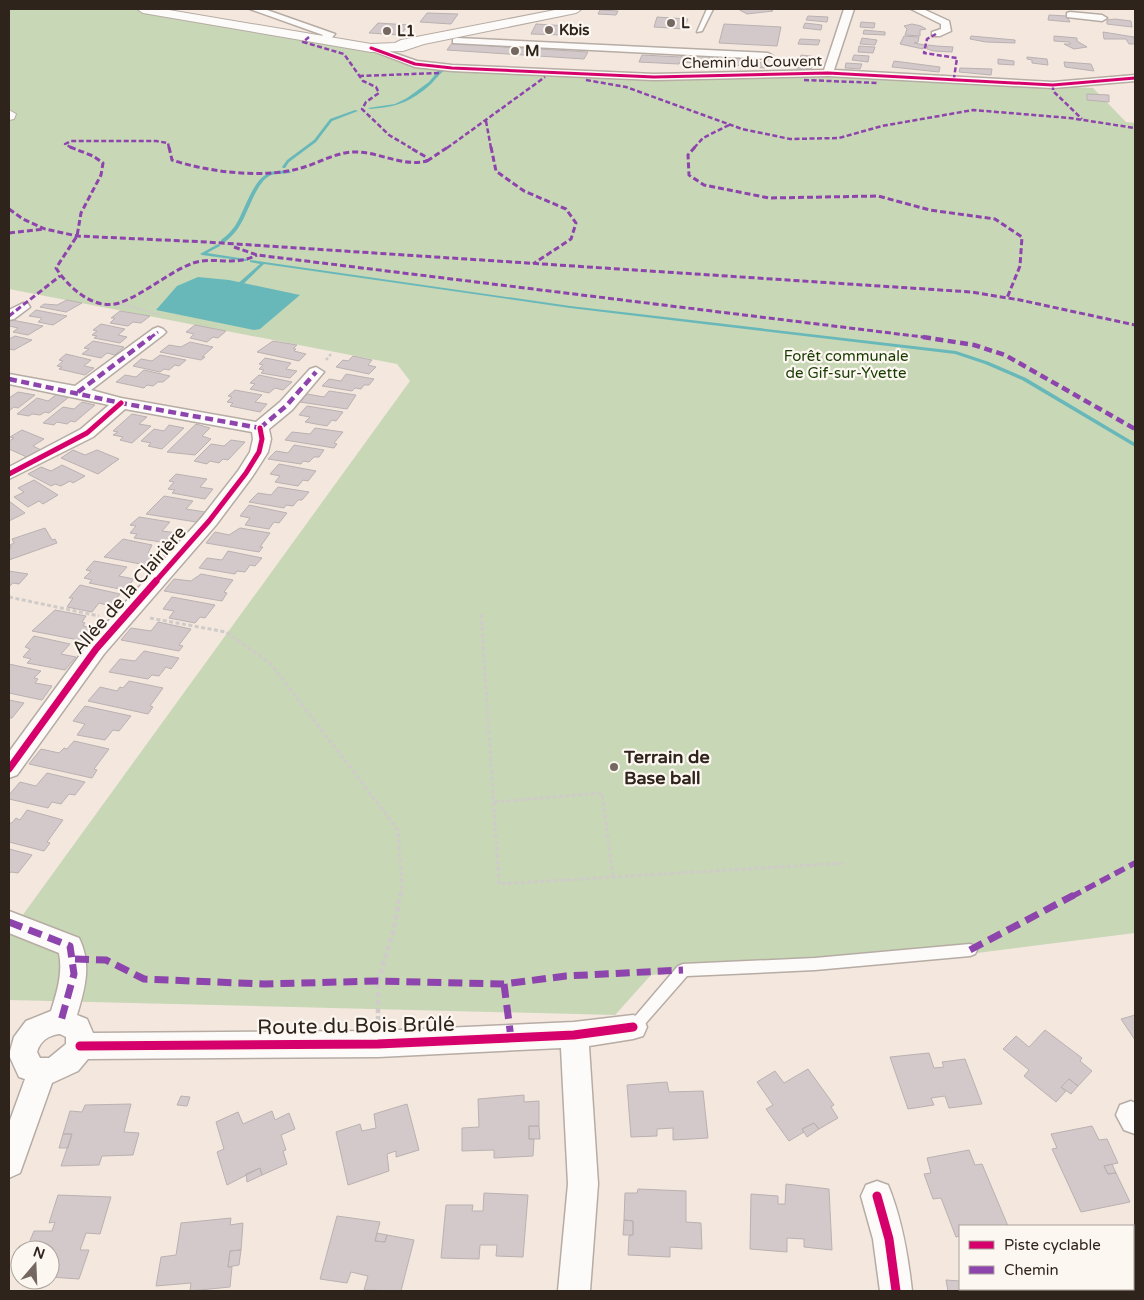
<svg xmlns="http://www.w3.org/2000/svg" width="1144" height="1300" font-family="'Varela Round',sans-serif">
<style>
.green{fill:#c8d7b6}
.water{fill:#68b8ba}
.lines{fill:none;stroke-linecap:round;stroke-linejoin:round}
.stream{fill:#68b8ba;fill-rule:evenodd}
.building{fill:#d3c9cb;stroke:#bab1b1}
.service-casing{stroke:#b6aca4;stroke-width:3}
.minor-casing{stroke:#b6aca4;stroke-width:3}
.tertiary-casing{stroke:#b6aca4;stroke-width:2}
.path-far3{stroke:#cfcbc8;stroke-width:2;stroke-dasharray:2 1;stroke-linecap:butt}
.path-far2{stroke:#cfcbc8;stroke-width:2.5;stroke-dasharray:3 2;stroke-linecap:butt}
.path-far1{stroke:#cfcbc8;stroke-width:3;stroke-dasharray:4 2.5;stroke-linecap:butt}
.path{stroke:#cfcbc8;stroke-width:4.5;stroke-dasharray:5 3;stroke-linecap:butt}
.service{fill:#fdfbfa;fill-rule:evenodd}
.minor{fill:#fdfbfa;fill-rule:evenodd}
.tertiary{fill:#fdfbfa;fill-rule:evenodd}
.quiet-far4{stroke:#8e44ad;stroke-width:2.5;stroke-dasharray:5 2.5;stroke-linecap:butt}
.quiet-far3{stroke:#8e44ad;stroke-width:3;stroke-dasharray:6 3;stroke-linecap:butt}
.quiet-far2{stroke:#8e44ad;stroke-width:4.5;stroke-dasharray:8 4.5;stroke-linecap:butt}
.quiet-far1{stroke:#8e44ad;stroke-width:5.5;stroke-dasharray:11 5.5;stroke-linecap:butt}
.quiet{stroke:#8e44ad;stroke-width:7;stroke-dasharray:14 7;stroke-linecap:butt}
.cycleway-far3-casing{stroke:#fdf7f2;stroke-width:5}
.cycleway-far2-casing{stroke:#fdf7f2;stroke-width:8}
.cycleway-far1-casing{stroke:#fdf7f2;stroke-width:10}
.cycleway-casing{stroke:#fdf7f2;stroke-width:12}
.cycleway-far3{stroke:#d6006c;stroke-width:3}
.cycleway-far2{stroke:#d6006c;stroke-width:5}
.cycleway-far1{stroke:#d6006c;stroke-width:7}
.cycleway{stroke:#d6006c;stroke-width:9}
.poi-dot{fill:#746860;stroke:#fdf7f2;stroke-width:2}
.labels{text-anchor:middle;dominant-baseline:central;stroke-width:4.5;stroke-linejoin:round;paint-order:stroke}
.far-poi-label{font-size:15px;font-weight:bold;fill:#2f241c;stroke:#fdf7f2;text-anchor:start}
.far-street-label{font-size:15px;fill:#2f241c;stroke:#fdf7f2}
.far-park-label{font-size:15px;fill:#173b01;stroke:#fdf7f2}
.street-label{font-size:18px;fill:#2f241c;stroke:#fdf7f2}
.poi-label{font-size:18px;font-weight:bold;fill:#2f241c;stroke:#fdf7f2;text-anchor:start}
.near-street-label{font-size:21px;fill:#2f241c;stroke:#fdf7f2}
</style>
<rect width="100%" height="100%" fill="#f4e7de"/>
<!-- green -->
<path class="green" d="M9,9H140L368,50L412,66L662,78L829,74L1093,88L1126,122L1135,123V933L961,955L651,975L615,1015L9,1000V934L410,381L397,364L9,289Z"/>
<!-- water -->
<path class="water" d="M198,277L229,280L300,295L260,329L254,330L156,310L177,286Z"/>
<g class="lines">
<!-- stream -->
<path class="stream" d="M444,68L445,70C439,74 436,79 431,84C411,102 397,107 370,109L368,108L395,104L407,98L429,82L438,71Z
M355,110L358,111L332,121L316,142L289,162L285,168H283L282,167L287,160L314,140L330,119Z
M289,171L291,172L290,173C284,174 277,173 271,175C256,182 249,211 240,225C236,232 231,237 225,242H221V240C227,236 231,231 235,226C245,211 252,180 269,173C275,170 283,171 289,171Z
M218,244L220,245V246L207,253L246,259L248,260L246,261L202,255L200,254Z
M250,260L570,306L956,351L989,362L1026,378L1135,443V447L1022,380L985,364L955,354L570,308L264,264L238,289H234V287L260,264L250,262Z"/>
</g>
<!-- building -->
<path class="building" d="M738,9H770L773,11L747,14Z
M600,10L618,11L616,15L598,14Z
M427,13L458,14L451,24L420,22Z
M1049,15L1067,16L1070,22L1048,20Z
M808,16L828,17L827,22L806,20Z
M657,17L688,19L684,29L654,27Z
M1115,19L1131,21L1132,27L1107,24V20Z
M861,22L875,23L874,28L860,27Z
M378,23L409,25L400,35L369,33Z
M805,23L822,25L821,30L803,28Z
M536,24L568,26L563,35L531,34Z
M724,24L781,27L777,46L719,43Z
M912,24L921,26L926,29L920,30V36L905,35L907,29L904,26Z
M864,30L885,32V35L863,34Z
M1103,32L1134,37L1135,44H1129L1126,39H1104Z
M904,36L919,37L918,42L914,43L925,45L923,49L900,44Z
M971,36L1015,40V43L986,42L970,39Z
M1054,36L1077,38V41L1087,47L1074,49L1064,44H1071L1069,42L1054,41Z
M862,38L877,40L875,45L860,44Z
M800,39L820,40L818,45L798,44Z
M452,43L490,45L489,46L588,52L584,59L447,50Z
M928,45L936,46L953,47L952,52L934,51L927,49Z
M859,46L875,47L873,53L858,52Z
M642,55L681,57L682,55L751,59L749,66L680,62L679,64L639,62Z
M801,55L818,57L815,62L799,61Z
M854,55L869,56L868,62L852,60Z
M1027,57L1047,59L1048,65L1032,63V60L1027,59Z
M998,59L1014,61V65L998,64Z
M784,61L813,64L811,69L794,68L796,64L783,63Z
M894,61L940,67L939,72L892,67Z
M751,62L766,63L765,68L751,67Z
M1064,62L1091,64L1094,71L1065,67Z
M846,63L862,64L860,69L845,68Z
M960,68L992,69L991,75L959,72Z
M1087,94L1109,95V102L1087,100Z
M67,300L82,303L66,312L40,307L44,304L57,305Z
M36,310L67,316L53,325L38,322L42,318L29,316Z
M120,311L150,316L141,323L133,322L128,326L110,323L115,318H111Z
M12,320L43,326L28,335L13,332L18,328L9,326V322Z
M101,324L125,329L118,335L127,337L120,343L94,338L97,336L92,335L97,331L93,330Z
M195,325L226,331L218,338L213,337L207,342L190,338L194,334L186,332Z
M15,336L32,340L14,350L9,349V339Z
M93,341L124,347L115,355L107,353L101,358L82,354L89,349L84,348Z
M273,341L297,345L293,349H296L294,351L306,354L299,361L257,352Z
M190,342L213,347L202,357H205L201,360L160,352L169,345L181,347Z
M66,354L91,360L84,366L94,368L85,375L59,369L62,367L57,366L63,361L59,360Z
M160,355L186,360L179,366L175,365L169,370L164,369L160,372L133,366L141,359L152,361Z
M353,356L372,360L368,365L376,367L369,374L336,367L343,360L348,361Z
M265,358L291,363L286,369L297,371L290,378L261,373L264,370L259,369L263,365L259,364Z
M144,370L170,376L163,382H158L153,386L147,385L144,388L116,382L125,375L136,377Z
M346,374L374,379L369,385H364L361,389L355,388L352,391L322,386L329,379L341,381Z
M259,375L292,382L283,390L275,388L269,393L250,389L255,384L250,383Z
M235,390L262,395L255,402L267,404L260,412L230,406L233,403L227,402L232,397L228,396Z
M329,391L356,395L347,409L300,402L307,394L324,397Z
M18,392L35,395L18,408L14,407L9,411V398Z
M57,394L69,397L49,413L45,412L40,415L32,414L29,416L17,414L37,398L48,401Z
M82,402L95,405L75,422L71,421L67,424L57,422L54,425L43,423L63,407L74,409Z
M307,406L343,412L336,421L332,420L327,426L305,422L310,417L299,415Z
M132,414L147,417L139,424L151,426L132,443L120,440L123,437L113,435L118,432L113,431Z
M196,424L210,428L202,436L211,439L195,455L167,452Z
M169,425L184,428L162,449L148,446L151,443L141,441L154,429L164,431Z
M315,428L343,432L334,443L337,444L334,448L285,440L292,432L310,434Z
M22,430L44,439L33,446L41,450L29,458L9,449V441L14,438L10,437Z
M231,440L245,442L228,460L223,459L219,463L210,461L207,464L194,461L211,444L224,446Z
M294,445L324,450L319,457H314L309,462L303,461L301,464L268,459L276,451L288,453Z
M73,450L85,455L97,450L119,459L98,474L61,458Z
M279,464L316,471L308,481L303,480L298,486L275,482L280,476L270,474Z
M62,465L85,476L73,483L70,481L61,486L55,484L51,486L28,474L41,467L51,471Z
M176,474L207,479L200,487L213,489L205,499L172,493L175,490L168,489L174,482L169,481Z
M34,480L58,495L43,504L39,501L28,507L14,497L24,492L18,488Z
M278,487L309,492L302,500H298L293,506L286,505L284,508L249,502L258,493L271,495Z
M164,496L193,501L186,509L205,512L196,522L146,514Z
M9,501L25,513L9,521Z
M249,505L287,513L279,523L274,522L269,529L245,525L250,518L240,516Z
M139,517L170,522L162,531L177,533L168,543L134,538L137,534L130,533L136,526L130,525Z
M45,528L52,540L55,539L57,543L9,560V549L11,548L10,545L14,543L12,539Z
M240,528L270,533L260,547H263L259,552L206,543L215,532L229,535Z
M123,539L152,545L148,553L166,556L156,567L104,557Z
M228,551L262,558L255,566L250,565L245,572L237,571L235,574L199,568L207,558L222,560Z
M94,561L127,567L119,576L134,579L125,590L89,583L92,580L84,578L91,571L86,570Z
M9,571L28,574L19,584L13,583L9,587Z
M201,574L233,580L224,592L227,593L222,601L164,591L174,579L191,581Z
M80,585L120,594L111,606L99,603L92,612L67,607L73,598H69Z
M172,597L215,605L205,618L200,617L195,623L169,618L174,611L163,609Z
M55,610L86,616L82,622L85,623L83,626L100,629L89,642L32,631Z
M158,622L191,629L179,645L183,646L179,651L121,640L131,628L151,631Z
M34,636L70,644L61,654L76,657L65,670L27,663L31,659L23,657L30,649L25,647Z
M144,651L179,658L171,669L166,667L159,676L152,675L148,679L109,672L120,659L135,661Z
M9,664L41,671L34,678L38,679L35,683L52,686L42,700L9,693Z
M129,681L163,688L150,706L153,707L148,714L88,701L100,687L117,691L120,687L123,688Z
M9,700L24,703L12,718H9Z
M85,706L131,716L119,731L113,730L105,740L77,735L85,724L73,721Z
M74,741L109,749L94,769L97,770L92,778L29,764L41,749L59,753L64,748L67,749Z
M47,773L85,782L75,795L69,794L61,804L52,802L48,808L9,799V795L20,782L36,786Z
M27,810L63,820L47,842L50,843L44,851L9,842V823H12L16,818L20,820Z
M9,849L32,855L18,873L11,872L9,874Z
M1135,1015V1040L1121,1019Z
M1045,1030L1082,1058L1080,1061L1092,1071L1078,1086L1069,1079L1061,1087L1066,1091L1056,1102L1024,1076L1029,1070L1003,1049L1016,1036L1029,1047Z
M929,1053L934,1068L944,1067L942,1062L965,1059L982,1104L949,1108L945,1096L931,1098L934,1105L908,1109L890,1057Z
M808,1069L834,1105L831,1107L838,1118L819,1129L814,1123L802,1129L804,1132L789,1141L766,1109L773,1105L757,1082L775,1071L784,1083Z
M1069,1079L1078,1086L1071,1094L1061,1087Z
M667,1082L669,1092L703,1091L708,1138L673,1140V1128L657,1129V1136L631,1137L627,1085Z
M524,1095V1102L539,1101V1126H529V1139H534L533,1156L494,1158V1150L462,1151V1128L479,1127L478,1099Z
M181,1096L190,1097L187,1106L177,1105Z
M131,1104L124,1132L139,1133L133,1155L102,1156L99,1165L61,1166L72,1134H63L70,1111L82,1112L85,1105Z
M407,1104L419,1150L396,1157V1151L387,1154L389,1171L348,1185L336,1132L360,1124L362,1131L376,1128L374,1114Z
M272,1111L275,1120L289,1113L295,1129L281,1135L286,1150L283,1151L287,1164L262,1175L260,1168L227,1185L217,1152L224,1149L216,1122L238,1112L243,1124Z
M814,1123L819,1129L807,1137L802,1129Z
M529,1126H539L540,1139H529Z
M1092,1126L1099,1140L1107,1139L1118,1163L1104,1166L1108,1174L1116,1173L1130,1202L1081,1212L1052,1149L1057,1148L1051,1134Z
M63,1134H72L68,1148H59Z
M969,1150L975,1165L982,1164L1008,1226H960V1236L956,1237L941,1198L933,1199L924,1174L931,1173L927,1158Z
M1112,1164L1116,1173L1108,1174L1104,1166Z
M260,1168L262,1175L247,1182L246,1174Z
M786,1184L829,1189L832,1250L804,1247V1239L787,1238V1252L750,1249L751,1194L778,1196V1204H785Z
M638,1189L686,1191V1222L701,1223L702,1249L670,1247V1257L628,1255L629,1236L633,1235V1221L624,1220L625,1193H637Z
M484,1193L528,1195L523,1257L496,1256L497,1245H480L479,1259L441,1258L446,1205H473L472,1211H483Z
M58,1195L111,1197L100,1234L86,1233L80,1250H89L79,1279L50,1277V1250H26L34,1231H52L55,1222L49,1223Z
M337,1216L380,1222L375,1241L385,1242L387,1235L414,1240L401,1291L364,1290L368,1276L351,1272L347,1283L320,1279Z
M231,1218L230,1225L243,1223L241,1250L230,1251L228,1267H232L230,1287L190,1291L191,1283L156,1286L161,1257L176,1255L181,1223Z
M624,1220L633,1221V1235H623Z
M377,1233L387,1235L385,1242L375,1241Z
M1133,1240H1135V1291H1109L1108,1289H1133Z
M241,1250L239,1265L228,1267L230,1251Z
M946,1280L960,1281V1289H993V1291H948Z"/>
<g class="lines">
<defs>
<path id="service" d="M707,9H713L702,31L697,32Z
M970,944L975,946L977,950L975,954L970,956L815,970L687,976L638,1032L633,1034L628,1032L626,1027L678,966L683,964L815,958Z"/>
<path id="minor" d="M250,9H264L335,34L328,42H320L319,40L323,35Z
M844,9H854L834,70L1053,82L1135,75V81L1053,88L828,76L654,80L452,71L415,67L366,48L371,45L417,61L452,65L654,74L824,70Z
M911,9H923L949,21L951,31L940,36H932V32L941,29V24Z
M1070,12L1102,15L1107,18L1102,21L1067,17V13Z
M457,38L768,53L773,56L768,59L453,43V39Z
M23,303L28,304L30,307L14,319L9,320V310Z
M158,327L163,329L166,332L163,335L91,390L121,398L256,422L280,402L310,369L316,367L324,372L292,410L269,429L271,439L268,452L252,477L216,525L104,654L17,775L9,778V752L88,644L202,517L238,471L250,452L253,439L252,432L125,409L93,437L9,479V467L81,429L109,405L9,384V374L75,386L153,329Z
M9,911L79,938C92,964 85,988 77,1015L87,1019L93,1033L378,1031L574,1022L633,1015L643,1018L647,1027L643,1036L633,1039L589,1046L598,1184L590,1291H558L568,1184L561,1048L378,1057L88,1059L78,1071L52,1083L20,1173L9,1178V1123L25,1079L19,1077L9,1055L14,1037L26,1021L51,1011C57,992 63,973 59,953L9,933ZM60,1034L66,1037V1044L49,1058H40L37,1052C40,1041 49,1035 60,1034Z
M1131,1101L1135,1103V1134L1124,1130L1116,1115L1120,1105Z
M877,1181L888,1185C902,1219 908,1255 912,1291H880L873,1239L861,1196L866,1185Z"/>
<path id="tertiary" d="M137,9H163L371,44L395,43L401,40L560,9H582L576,13L424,44L403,51L371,52L143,13Z
M9,110L16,114L14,119L9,120Z"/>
</defs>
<!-- service casing -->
<use href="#service" class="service-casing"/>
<!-- minor casing -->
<use href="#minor" class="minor-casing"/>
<!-- tertiary casing -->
<use href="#tertiary" class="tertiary-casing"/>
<!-- path-far3 -->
<path class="path-far3" d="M118,303L161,315"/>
<!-- path-far2 -->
<path class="path-far2" d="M326,360L331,354"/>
<!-- path-far1 -->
<path class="path-far1" d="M9,597L99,616
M481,614L499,884L846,863
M150,618L226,632L271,664L398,830L402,887L400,897
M494,802L602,793L613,877"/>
<!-- path -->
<path class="path" d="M378,1021V981L394,929L400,895"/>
<!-- service -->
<use href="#service" class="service"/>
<!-- minor -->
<use href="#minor" class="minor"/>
<!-- tertiary -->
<use href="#tertiary" class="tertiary"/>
<!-- quiet-far4 -->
<path class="quiet-far4" d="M936,34L927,39L924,53L957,58L954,78
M309,37L303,42L344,54L363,81L376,87L379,93L366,102L362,109L389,135L411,148
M359,76L439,73
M586,80L626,87L742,129L790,139L839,138L882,126L973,110L1070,118L1135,128
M804,80L879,83
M1053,85V91L1082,119
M486,121L491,148
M72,148L65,144L71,141H156L168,143L169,148
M447,148L545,77
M694,148L703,138L729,125"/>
<!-- quiet-far3 -->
<path class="quiet-far3" d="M70,147L93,156L103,163L101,175L81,213L77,236L56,268C68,287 94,311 119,303C145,294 167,273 193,263C215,256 234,267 257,255
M169,147L172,160C208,172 264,179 301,168C319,163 336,152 355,152C380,152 402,167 427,161L426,157L409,147
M491,147L496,171L524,191L566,209L576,223L571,239L533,264
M695,147L688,155L689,175L704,185L769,198L878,196L930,210L995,219L1022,237L1020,266L1007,298
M427,161L448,147
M9,209L23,219L45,229L77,236L206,242L971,292L1020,300L1135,325
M9,233L44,229
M234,247L257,255L931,338
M9,316L60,276
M150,338L158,332"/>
<!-- quiet-far2 -->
<path class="quiet-far2" d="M923,337L974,345L1005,355L1135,429
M9,379L121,403L260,428
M78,392L151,337
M260,428L286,406L316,372"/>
<!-- quiet-far1 -->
<path class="quiet-far1" d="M1071,897L1135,863"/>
<!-- quiet -->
<path class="quiet" d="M9,922L70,946L74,974L61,1021
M970,950L1074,895
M75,959L106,960L144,979L264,984L378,981L504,984L566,976L683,970
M504,984L511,1038"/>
<defs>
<path id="cycleway-far3" d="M371,48L415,64L452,68L654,77L828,73L1053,85L1135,78"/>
<path id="cycleway-far2" d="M9,474L87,433L121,403
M155,582L209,521L246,473L259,452L262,439L260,428"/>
<path id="cycleway-far1" d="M9,769L96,649L156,581"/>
<path id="cycleway" d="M80,1046L378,1044L574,1035L633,1027
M877,1196L889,1239L896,1291"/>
</defs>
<!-- cycleway-far3 casing -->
<use href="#cycleway-far3" class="cycleway-far3-casing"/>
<!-- cycleway-far2 casing -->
<use href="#cycleway-far2" class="cycleway-far2-casing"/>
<!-- cycleway-far1 casing -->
<use href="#cycleway-far1" class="cycleway-far1-casing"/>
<!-- cycleway casing -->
<use href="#cycleway" class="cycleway-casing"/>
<!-- cycleway-far3 -->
<use href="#cycleway-far3" class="cycleway-far3"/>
<!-- cycleway-far2 -->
<use href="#cycleway-far2" class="cycleway-far2"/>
<!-- cycleway-far1 -->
<use href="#cycleway-far1" class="cycleway-far1"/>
<!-- cycleway -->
<use href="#cycleway" class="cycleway"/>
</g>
<!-- markers -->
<g class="poi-dot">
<circle cx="671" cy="23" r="5"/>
<circle cx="549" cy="30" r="5"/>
<circle cx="387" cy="31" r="5"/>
<circle cx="515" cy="51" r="5"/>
<circle cx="614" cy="767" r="5"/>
</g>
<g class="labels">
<!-- far-poi labels -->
<g class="far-poi-label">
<text x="681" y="23">L</text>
<text x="559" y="30">Kbis</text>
<text x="397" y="31">L1</text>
<text x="525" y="51">M</text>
</g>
<!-- far-street labels -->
<g class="far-street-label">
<text transform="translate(752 62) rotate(-1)">Chemin du Couvent</text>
</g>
<!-- far-park labels -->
<g class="far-park-label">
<text x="846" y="356">Forêt communale<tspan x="846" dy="17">de Gif-sur-Yvette</tspan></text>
</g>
<!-- street labels -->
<g class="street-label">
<text transform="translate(129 590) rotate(-49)">Allée de la Clairière</text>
</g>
<!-- poi labels -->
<g class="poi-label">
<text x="624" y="757">Terrain de<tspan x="624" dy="21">Base ball</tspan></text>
</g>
<!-- near-street labels -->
<g class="near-street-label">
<text transform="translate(356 1026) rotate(-1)">Route du Bois Brûlé</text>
</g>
</g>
<!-- border -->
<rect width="1144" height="1300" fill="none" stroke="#2f241c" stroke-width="20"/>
<!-- legend -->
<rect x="959" y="1225" width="175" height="65" fill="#fdf7f2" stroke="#aba39c"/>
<rect x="969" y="1241" width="25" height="8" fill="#d6006c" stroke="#aba39c"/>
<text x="1004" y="1250" font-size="15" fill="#2f241c">Piste cyclable</text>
<rect x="969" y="1266" width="25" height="8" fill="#8e44ad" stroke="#aba39c"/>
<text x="1004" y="1275" font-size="15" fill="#2f241c">Chemin</text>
<!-- north arrow -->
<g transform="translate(35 1265) rotate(19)"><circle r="24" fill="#fdf7f2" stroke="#aba39c"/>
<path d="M0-4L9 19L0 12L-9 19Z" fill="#746860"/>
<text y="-8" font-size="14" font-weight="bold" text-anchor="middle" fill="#2f241c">N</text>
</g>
</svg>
